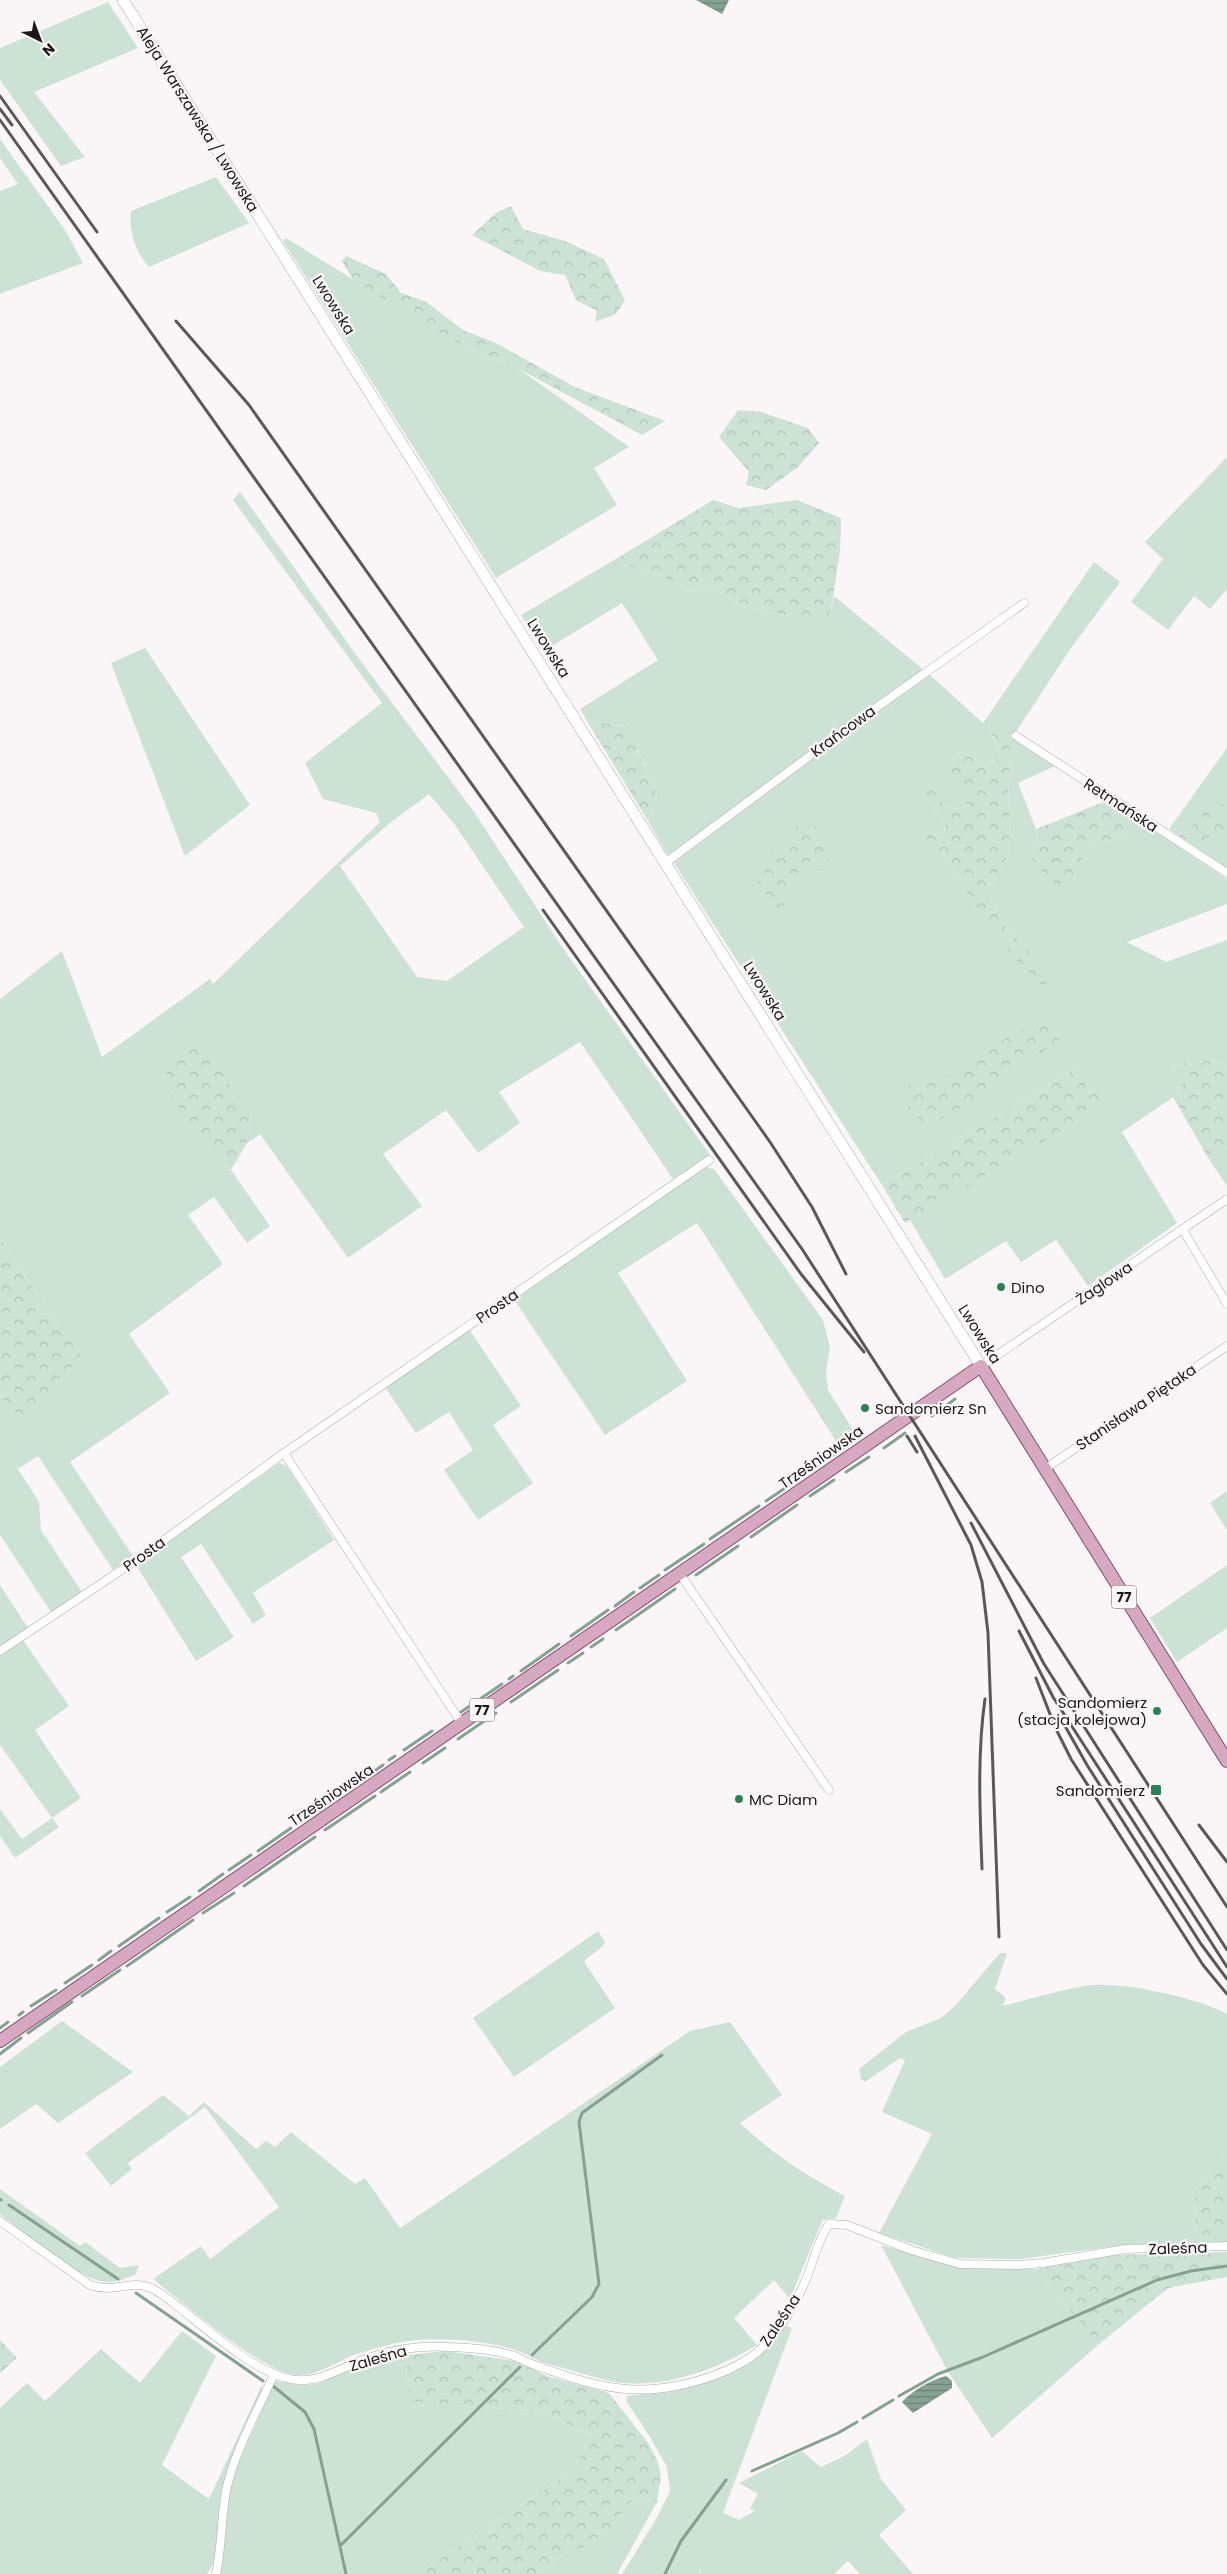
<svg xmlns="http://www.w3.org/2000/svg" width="1227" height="2574" font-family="Poppins,sans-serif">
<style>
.grass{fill:#cce2d4;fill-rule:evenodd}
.forest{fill:url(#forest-crowns)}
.water{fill:url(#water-rules)}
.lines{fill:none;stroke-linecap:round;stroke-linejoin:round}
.stream{stroke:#85a290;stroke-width:3}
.minor-casing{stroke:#aeabad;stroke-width:9}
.secondary-casing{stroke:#aeabad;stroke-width:12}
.primary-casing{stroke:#82506d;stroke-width:14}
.minor{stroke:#fff;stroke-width:8}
.secondary{stroke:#fff;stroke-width:11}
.primary{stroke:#d6a8c2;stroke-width:12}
.rail{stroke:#5b585a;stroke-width:3}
.poi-dot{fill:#2b8256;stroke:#faf6f8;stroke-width:2}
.labels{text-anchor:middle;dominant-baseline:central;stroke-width:4.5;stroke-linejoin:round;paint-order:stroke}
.shield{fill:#faf6f8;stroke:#5d5b5c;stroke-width:1}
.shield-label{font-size:14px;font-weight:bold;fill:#1a1819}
.street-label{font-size:15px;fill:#1a1819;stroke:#faf6f8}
.poi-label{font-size:15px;fill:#1a1819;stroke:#faf6f8;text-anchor:start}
</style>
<defs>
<pattern id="forest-crowns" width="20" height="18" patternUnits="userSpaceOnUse" patternTransform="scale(1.25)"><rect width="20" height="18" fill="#cce2d4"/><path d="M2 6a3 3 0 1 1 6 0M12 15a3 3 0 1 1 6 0" fill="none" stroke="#afc1b5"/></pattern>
<pattern id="water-rules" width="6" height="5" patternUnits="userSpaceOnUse" patternTransform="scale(1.25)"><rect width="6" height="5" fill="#85a290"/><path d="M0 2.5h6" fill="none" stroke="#6c8375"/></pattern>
</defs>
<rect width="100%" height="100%" fill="#faf6f8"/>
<!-- grass -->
<path class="grass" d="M108,2L138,48L34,92L85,157L61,166L0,80V48Z
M0,139L65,230L83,263L0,294V191L18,184L0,158Z
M216,177L249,223L149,267C135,251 129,232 131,211Z
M286,238L451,340L519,369L629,447L594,468L617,505L496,578L283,241Z
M1227,457V589L1210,609L1194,596L1168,630L1131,602L1163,559L1145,542Z
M240,492L365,667L475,813L562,947L710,1155L673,1179L580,1042L499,1092L520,1123L478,1153L446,1110L383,1154L422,1206L348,1258L260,1134L247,1143L251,1113L203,1143L231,1170L270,1226L247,1243L214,1197L188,1215L223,1264L129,1334L170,1393L70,1462L133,1556L113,1570L38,1456L18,1469L39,1502L41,1530L82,1592L51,1612L0,1535V1397L22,1418L82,1356L56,1323L0,1238V999L62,951L102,1057L210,979L213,984L380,822L376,813L323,799L305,763L382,703L233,500ZM429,794L455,825L524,927L447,981L417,977L340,866L390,823Z
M619,557L621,564L662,576L692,592L710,586L743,607L790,616H830L834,596L924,670L669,857L648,821L657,795L651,776L636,750L630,727L587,721L580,709L658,660L622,603L544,651L521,615Z
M1094,562L1120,582L1071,648L1016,732L1010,736L1055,766L1018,783L1036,829L1038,840L1032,847L1071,885L1087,847L1103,843L1145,825L1227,879V904L1127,942L1166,962L1227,940V1069L1217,1060L1184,1063L1171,1069L1183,1082L1178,1094L1122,1132L1177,1223L1088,1286L1056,1240L1021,1262L1006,1241L945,1279L910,1220L1104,1105L1079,1067L882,1185L672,860L929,674L983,723ZM989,731L1012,758L1008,781L1010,851L997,876L987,889L1003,925L1026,946L1042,986L974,906L929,828L935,837L944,836L945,823L926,798L937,794L946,808L960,809L968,805L963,796L952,785V764L960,752L972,756L983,766L1000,758L997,744Z
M145,648L250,805L185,856L111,663Z
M1227,748V868L1169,829Z
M1227,1148V1186L1207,1156Z
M705,1167L714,1169L823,1320L830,1347L826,1372L828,1390L855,1433L839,1446L697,1223L618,1273L687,1381L605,1435L513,1298Z
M469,1329L521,1406L493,1425L533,1483L478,1520L444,1470L473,1450L449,1412L416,1433L385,1387Z
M279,1463L287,1466L334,1540L253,1593L266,1615L253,1624L201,1544L181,1557L234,1637L196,1661L136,1565Z
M1227,1491V1530L1210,1503Z
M1227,1565V1628L1177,1662L1150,1618Z
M0,1585L28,1628L0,1646Z
M23,1640L69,1706L35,1730L81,1798L52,1818L59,1827L15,1858L0,1836V1809L22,1839L52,1818L0,1745V1655Z
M598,1931L605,1942L602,1947L585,1960V1963L615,2008L514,2077L473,2018Z
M1000,1953H1007L995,1989L1005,1997V2002L1002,2006C1031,1999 1062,1989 1092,1985C1125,1982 1199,1998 1227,2014V2153L1195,2189L1194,2242L1109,2247L1021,2259L956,2258L879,2233L932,2134L882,2112L905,2060L900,2058L865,2082L861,2079L859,2069L906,2032L941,2018L954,2007Z
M62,2021L133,2072L58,2123L36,2104L0,2129V2067Z
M730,2022L782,2095L740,2123C774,2155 804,2174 845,2196L836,2218L823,2220L820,2226L790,2299L774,2280L734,2318L757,2345C716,2370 660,2391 611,2381C588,2376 564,2368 541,2362C510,2341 445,2336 408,2341C392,2343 373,2349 357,2354C337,2361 319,2376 297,2375C263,2373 182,2302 153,2279L201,2246L210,2259L279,2207L205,2107L128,2163L132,2169L111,2186L85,2153L163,2095L189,2116L204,2102L256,2149L266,2141L275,2147L291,2132L355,2184L365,2178L400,2228L690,2031Z
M0,2189L80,2246L85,2242L120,2268L139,2265L135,2275C126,2278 114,2284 105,2282C78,2279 24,2232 0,2214Z
M881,2245L961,2268L1036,2269L1098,2345L992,2438L947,2370Z
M784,2325L792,2328L723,2513L739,2520L755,2511L750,2508L758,2494L739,2483L802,2451L821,2467L846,2455L867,2439L881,2479L906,2510L879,2535L913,2574H860L848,2561L834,2574H700L702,2567L699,2574H622L655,2521L670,2491L667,2467L650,2437L627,2402V2396L658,2392L724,2375L741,2368L756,2357Z
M182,2331L216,2356L162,2465L209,2499L261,2387L264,2389C254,2413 238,2438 232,2463C223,2495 228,2547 207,2574H0V2408L27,2383L45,2401L101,2349L140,2383Z
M407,2355L406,2383L415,2402L544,2412L592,2436L572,2471L418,2574H219L227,2500L236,2468L275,2381C284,2381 295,2386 308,2385C323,2384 335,2375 347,2369C367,2360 386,2356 407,2355Z
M635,2497L657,2502L617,2574H539L559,2557L580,2549L606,2533Z"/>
<!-- forest -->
<path class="forest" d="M511,206L523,229L565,241L604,259L625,300L616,314L595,322L597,311L576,300L565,275L540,271L472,235L496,213Z
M346,256L386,274L401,293L425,301L463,330L496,343L575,387L665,421L642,435L519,369L451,340L354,281L342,261Z
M738,410L761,412L808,428L819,443L797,468L766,490L746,485L749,472L719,437Z
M713,500L739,508L797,500L841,518L840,552L830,616H790L743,607L710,586L692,592L662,576L621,564L619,557Z
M587,721L630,727L638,735L636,751L651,776L657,795L648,821Z
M993,724L1007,738L1012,758L1008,781L1010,851L997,876L987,889L1003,925L1026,946L1047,983L1042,986L1012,955L974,906L944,854L923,837L929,828L935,837L944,836L945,823L926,798L921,782L937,794L946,808L960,809L967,806L963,796L952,785V764L960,752L972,756L983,766L1000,758L997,744L989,730Z
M1108,800L1145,825L1103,843L1087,847L1071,885C1052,889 1041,870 1030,856L1032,847L1038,840L1036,829Z
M1227,802V831C1213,832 1205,837 1202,851L1179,836L1189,831L1204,810Z
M799,822L816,826L833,850L824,869L797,874L784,904L778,912L767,910L766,894L758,882L761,875V858L783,843Z
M1040,1022L1055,1032L1059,1039L1058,1043L1020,1065L990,1090L928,1127L908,1110L909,1085L931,1083L970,1066L989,1049L1016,1032Z
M198,1041L251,1113L247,1143L231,1170L203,1143L168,1091L166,1063Z
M1217,1060L1227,1069V1148L1207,1156L1173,1097L1178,1094L1183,1082L1171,1069L1184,1063Z
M1079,1067L1105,1105L905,1223L882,1185Z
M0,1238L56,1323L82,1356L22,1419L0,1397Z
M1227,2153V2242H1194L1195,2189Z
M1227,2252V2277L1168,2288L1098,2345L1036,2269L1114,2255Z
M0,2340L17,2358L0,2373Z
M445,2351L515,2361L547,2376L609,2393L648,2443L657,2460L661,2475L657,2502L635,2497L606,2533L580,2549L559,2557L539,2574H418L572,2471L592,2436L544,2412L414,2402L406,2383L407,2355Z"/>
<!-- water -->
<path class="water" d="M696,0H729L722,14Z
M946,2376L952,2381V2388L913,2413L902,2402C913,2390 931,2380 946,2376Z"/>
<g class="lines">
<!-- stream -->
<path class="stream" d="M932,1416L955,1399
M884,1448L905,1433
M814,1468L858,1438
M846,1472L869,1457
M810,1496L834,1480
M766,1501L800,1478
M751,1537L797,1505
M710,1539L759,1506
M665,1570L704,1544
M696,1575L738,1546
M640,1588L659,1575
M615,1606L634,1592
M616,1630L675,1589
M571,1636L608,1610
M591,1647L603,1639
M568,1663L583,1653
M521,1671L559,1644
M509,1679L513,1676
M511,1702L558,1670
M461,1712L502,1684
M458,1739L496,1713
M404,1750L432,1731
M389,1760L395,1756
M423,1763L445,1748
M346,1791L383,1765
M381,1792L410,1772
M329,1802L339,1795
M298,1823L319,1809
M325,1830L375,1796
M258,1851L291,1828
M229,1870L251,1855
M244,1886L315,1837
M199,1891L223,1874
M167,1912L190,1897
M203,1913L234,1893
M119,1946L159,1918
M99,1960L111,1951
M127,1966L193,1920
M65,1983L92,1965
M82,1996L120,1970
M31,2006L56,1990
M19,2015L23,2012
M0,2028L8,2022
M28,2033L72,2002
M0,2054L21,2038
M0,2199L1,2200
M9,2205L118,2279
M136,2293L263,2381
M532,2355L592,2297L599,2284L579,2122L582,2113L662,2055
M273,2386L305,2412L314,2429L346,2574
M899,2396L938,2374L983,2357L1157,2280L1191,2271L1227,2266
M863,2418L893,2400
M752,2471L838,2433L857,2422
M340,2546L520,2367
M665,2574L681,2541L726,2480"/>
<defs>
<path id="minor" d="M1016,736L1227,873
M665,863L846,729L1024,603
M1183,1230L1227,1304
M981,1366L1227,1199
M284,1453L462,1724
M1046,1468L1227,1346
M680,1574L829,1790
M0,1651L138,1559L284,1453L709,1160
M0,2221L90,2285C115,2294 133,2278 153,2289C163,2294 172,2302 181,2309C209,2331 252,2369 286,2378C316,2387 340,2367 368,2358C394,2349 422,2345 449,2347C471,2348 493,2349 514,2356C524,2360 535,2366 546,2369C568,2377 593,2385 617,2388C658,2394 708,2382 743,2362C773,2346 797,2303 809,2272C815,2256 819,2238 829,2224L847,2225L911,2250L960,2264L1019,2265L1043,2263L1125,2249L1227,2246
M216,2574C222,2546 221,2518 226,2491C234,2452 258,2410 274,2374"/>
<path id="secondary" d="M123,0L981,1366"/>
<path id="primary" d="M0,2041L981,1366L1227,1761"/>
</defs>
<!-- minor casing -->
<use href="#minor" class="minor-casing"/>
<!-- secondary casing -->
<use href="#secondary" class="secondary-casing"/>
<!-- primary casing -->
<use href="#primary" class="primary-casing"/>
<!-- minor -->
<use href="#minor" class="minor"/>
<!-- secondary -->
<use href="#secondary" class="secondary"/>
<!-- primary -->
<use href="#primary" class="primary"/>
<!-- rail -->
<path class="rail" d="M0,96L97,232
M0,109L12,125
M0,120L802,1249L1227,1907
M176,321L249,405L770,1142L812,1207L846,1274
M543,910L801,1274L864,1352
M907,1436L917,1452
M915,1436L971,1545L982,1582L988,1633L999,1937
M971,1523L1044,1664L1227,1950
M1019,1631L1053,1697L1227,1967
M1036,1678L1055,1727L1071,1759L1203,1965L1227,1994
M1065,1726L1087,1765L1201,1944L1227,1979
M1199,1825L1227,1862
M982,1869C980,1813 977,1754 985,1699"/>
</g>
<!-- markers -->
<g class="poi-dot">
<circle cx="1001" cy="1287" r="5"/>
<circle cx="865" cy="1408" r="5"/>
<circle cx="1157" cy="1711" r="5"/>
<rect x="1150" y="1784" width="12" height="12" rx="2.5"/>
<circle cx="739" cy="1799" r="5"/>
</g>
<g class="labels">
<!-- shield labels -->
<g class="shield">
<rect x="1111.5" y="1585.5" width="25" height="23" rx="4"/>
<rect x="469.5" y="1698.5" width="25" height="23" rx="4"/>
</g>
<g class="shield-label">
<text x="1124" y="1597">77</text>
<text x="482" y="1710">77</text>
</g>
<!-- street labels -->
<g class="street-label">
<text transform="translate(198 119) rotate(58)">Aleja Warszawska / Lwowska</text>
<text transform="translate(334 305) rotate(58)">Lwowska</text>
<text transform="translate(549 648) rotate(58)">Lwowska</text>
<text transform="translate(843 731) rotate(-36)">Krańcowa</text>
<text transform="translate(1121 805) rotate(33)">Retmańska</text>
<text transform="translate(765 991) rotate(58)">Lwowska</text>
<text transform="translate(1104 1283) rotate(-34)">Żaglowa</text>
<text transform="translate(497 1306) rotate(-35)">Prosta</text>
<text transform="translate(980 1334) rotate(58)">Lwowska</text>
<text transform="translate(1136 1407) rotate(-34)">Stanisława Piętaka</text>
<text transform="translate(821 1457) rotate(-35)">Trześniowska</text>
<text transform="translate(144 1554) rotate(-36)">Prosta</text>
<text transform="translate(331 1795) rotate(-34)">Trześniowska</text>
<text transform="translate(1178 2248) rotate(-2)">Zaleśna</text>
<text transform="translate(780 2320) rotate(-56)">Zaleśna</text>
<text transform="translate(378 2358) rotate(-16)">Zaleśna</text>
</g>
<!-- poi labels -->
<g class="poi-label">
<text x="1011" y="1287">Dino</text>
<text x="875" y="1408">Sandomierz Sn</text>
<text x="1147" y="1702" text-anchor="end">Sandomierz<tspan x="1147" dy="17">(stacja kolejowa)</tspan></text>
<text x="1145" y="1790" text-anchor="end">Sandomierz</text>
<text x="749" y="1799">MC Diam</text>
</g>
</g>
<!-- north arrow -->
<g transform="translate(40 40) rotate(138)" stroke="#faf6f8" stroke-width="4" paint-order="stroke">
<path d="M0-4L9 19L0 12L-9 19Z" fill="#1a1819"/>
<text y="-8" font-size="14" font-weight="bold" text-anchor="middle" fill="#1a1819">N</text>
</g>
</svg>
